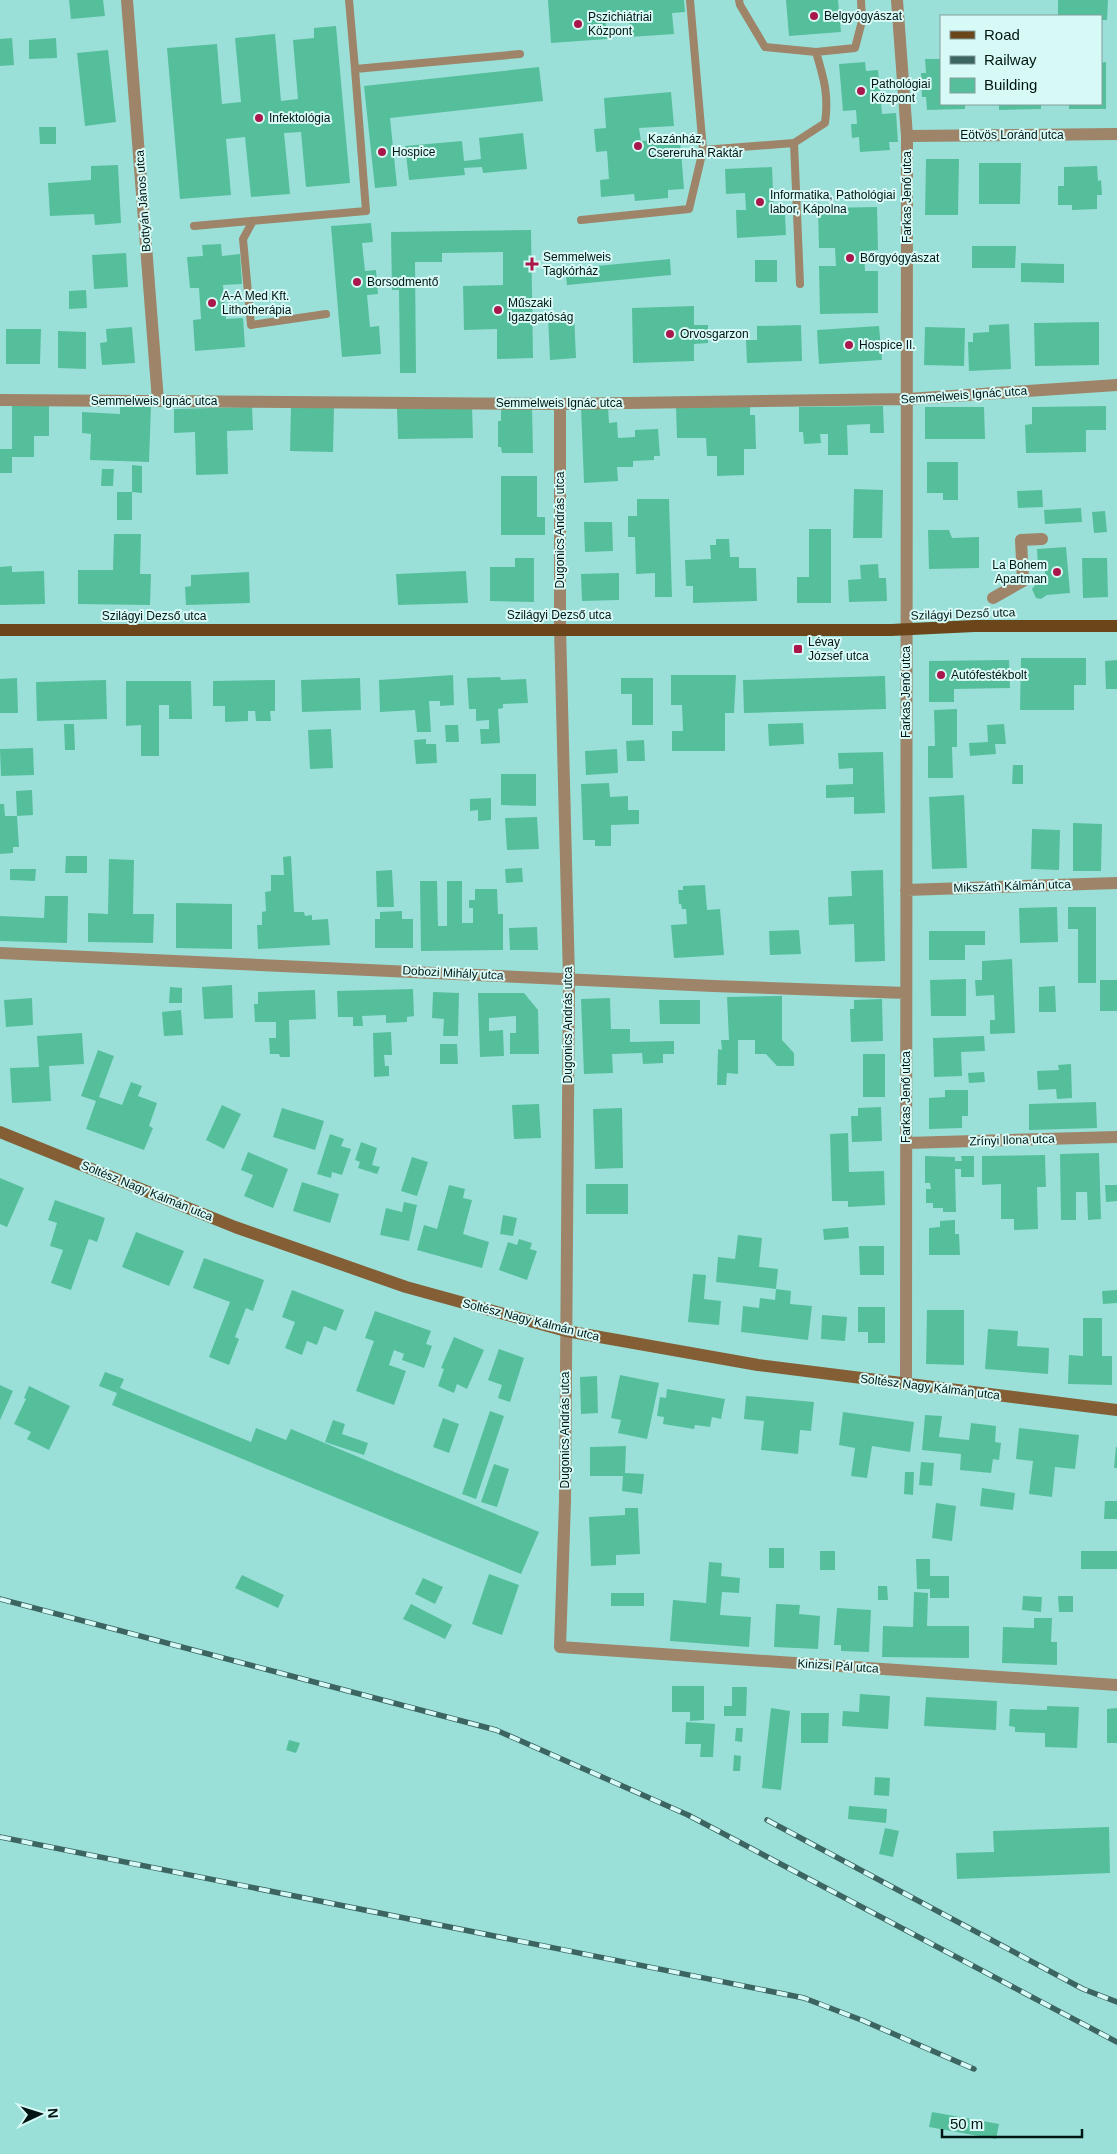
<svg xmlns="http://www.w3.org/2000/svg" width="1117" height="2154" font-family="Arial,sans-serif">
<style>
.building{fill:#55bf9b}
.lines{fill:none;stroke-linecap:round;stroke-linejoin:round}
.lane{stroke:#9e8468;stroke-width:8}
.street{stroke:#9e8468;stroke-width:12}
.secondary{stroke:#845e34;stroke-width:12}
.primary{stroke:#6a461a;stroke-width:12}
.rail-casing{stroke:#3c6460;stroke-width:5.5}
.rail{stroke:#d8faf6;stroke-width:4;stroke-dasharray:11;stroke-linecap:butt}
.poi-dot{fill:#aa174b;stroke:#d8faf6;stroke-width:2}
.labels{text-anchor:middle;dominant-baseline:central;stroke-width:4;stroke-linejoin:round;paint-order:stroke}
.poi-label{font-size:12px;fill:#001514;stroke:#d8faf6;text-anchor:start}
.street-label{font-size:12px;fill:#001514;stroke:#d8faf6}
</style>
<rect width="100%" height="100%" fill="#9ae0d9"/>
<!-- building -->
<path class="building" d="M69,0H103L105,16L71,19Z
M548,0H684L685,12L672,13L674,34L630,37L629,12L605,14L607,39L551,43Z
M786,0H838L841,32L789,36Z
M1058,0H1108L1107,20H1101V16H1058Z
M336,26L350,183L306,187L301,132L284,133L290,194L251,197L245,137L226,139L231,195L180,199L167,48L217,44L222,104L241,102L235,38L275,34L281,101L298,99L293,40L314,38V28Z
M12,38L14,65L0,66V39Z
M56,38L57,58L29,59V40Z
M108,50L116,122L85,126L77,53Z
M925,59H941V104H965V109L927,110L926,97H922L921,73H926Z
M865,62L866,71L878,70L882,114L896,113L898,142H889L890,150L860,152L859,137L852,138L851,124H857L856,110L843,111L839,64Z
M1106,62V109H1069V104H1101V63Z
M539,67L543,101L390,118L397,186L375,188L364,86Z
M671,92L674,126L639,128L641,141L680,138L684,189L668,190V198L635,201L634,194L601,197L600,180L609,179L607,151L596,152L594,129L606,128L604,98Z
M999,104H1041V109L999,110Z
M39,127H56V144H40Z
M523,133L527,169L483,173L482,167L464,168L465,175L409,180L405,146L462,141L464,161L481,159L479,138Z
M926,159H959L958,215H925Z
M979,163H1021L1020,204H979Z
M118,165L121,223L95,225L94,214L50,216L48,183L91,180V166Z
M1097,166L1098,181L1101,180L1102,195H1097V209L1072,210V205H1058V186H1064V167Z
M772,167L774,215H785L786,235L737,238L736,210H746L745,193L726,194L725,169Z
M877,207L878,250L864,251L865,271H878V313L820,314L819,266H836L835,248H819L818,208Z
M371,223L373,242L362,243L365,271L376,270L378,294L367,295L370,327L379,326L381,354L342,357L331,226Z
M531,230L533,358L497,359V329L464,330L463,286L503,285V252L442,253V262H415L416,373H400L399,290H392L391,232Z
M221,244L222,256L240,254L242,284L223,285L226,319L243,318L245,347L195,351L193,320L201,319L199,288H190L187,257L203,256L202,245Z
M972,246H1016L1015,268H972Z
M126,253L128,287L94,289L92,255Z
M670,259L671,275L567,285L565,269Z
M755,260H777V282H755Z
M1021,263L1064,264V283L1021,282Z
M86,290L87,308L69,309V291Z
M694,306V325H708V343L694,344V361L633,363L632,308Z
M574,313L576,358L550,360L548,315Z
M1099,322V365L1035,366L1034,323Z
M1009,324L1011,369L969,371L968,342H973V333L989,332V325Z
M801,325L802,361L747,363L746,340H757V326Z
M879,326L882,360L819,364L817,330Z
M132,327L135,363L102,365L100,343L107,342L106,329Z
M925,327L965,328L964,366L924,365Z
M6,329H41L40,364H6Z
M58,331L86,332V369L58,368Z
M12,404L49,405V436H34V457H12V473H0V449H12Z
M120,404L151,405L149,462L90,460L91,434L82,433V412L120,414Z
M750,405V415H755L756,449H744V475L717,476V456H707L706,438H677L676,407Z
M608,406L609,423L617,422L618,438L635,437V430L658,429L660,456H654V460L633,461V467H617L618,481L584,483L581,407Z
M883,406L884,433H870V424L847,425L848,455H828V434H820L821,443L804,444L803,432H799V407Z
M1106,406V430H1086V452L1026,453L1025,425L1032,424V407Z
M252,407L253,430L227,431L228,474L196,475L195,432L174,433V409Z
M291,407L334,408L333,452L290,451Z
M472,407L473,438L398,439L397,408Z
M925,407H984L985,439H925Z
M501,408H532L533,453H502L501,447H498V421H501Z
M927,462H958V500H943V493H927Z
M132,465L142,466V493L132,492Z
M102,469H114L113,486H101Z
M501,476H537V517H545V535H501Z
M854,489L883,490L882,538H853Z
M1042,490L1043,507L1018,508L1017,491Z
M117,492H132V520H117Z
M637,499H669L672,597H655V573L636,574L635,537H628V516H637Z
M1081,508L1082,522L1045,524L1044,510Z
M1105,511L1107,532L1094,533L1092,512Z
M584,522H612L613,551L585,552Z
M809,529H831V603H797V577H809Z
M928,530H949L952,538L979,537V568L929,569Z
M114,534H141L140,574H151L150,605L78,604V570H113Z
M716,539H729L730,557H739V568H756L757,601L693,603V586H686L685,560L711,559L710,545H716Z
M1066,547L1070,593L1047,595L1041,599L1036,598L1032,589L1035,585L1040,583V576L1045,575V568H1038L1037,549Z
M515,558H534V602L490,601V567H515Z
M1082,558H1107L1108,597L1083,598Z
M878,564L879,578H886L887,601L849,602L848,580L861,579L860,565Z
M12,566V572L44,571L45,604L0,605V567Z
M466,571L468,603L398,605L396,574Z
M249,572L250,603L186,605L185,587L191,586V575Z
M619,573V600L582,601L581,574Z
M1021,658H1086V685H1074V710H1020Z
M1009,660L1010,688L954,689V702H929V661Z
M1117,660V689H1106L1105,661Z
M453,675L454,705L440,706V701H429L431,732H417L415,710L380,712L379,680Z
M671,675H736L734,713H725V751H672V731H683L682,705H671Z
M885,676L886,709L744,713L743,680Z
M500,677L501,680L526,679L528,703L503,704V708L498,709L500,743L481,744L480,729H489V720L476,721V709H469L467,678Z
M17,678L18,713H0V679Z
M360,678L361,710L302,712L301,680Z
M621,678H653V725H632V694H621Z
M106,680L107,719L37,721L36,682Z
M275,680V711H270L271,721H256L255,711H248V721L225,722V706H213V681Z
M126,681H191L192,719H169V705H159V756H141V725L126,726Z
M957,709V747H952L953,778H928V746H935L934,710Z
M803,723L804,744L769,746L768,724Z
M64,724H74L75,750H65Z
M1004,724L1006,744H995L996,754L970,756L969,743L988,742L987,725Z
M445,725H458L459,742H446Z
M331,729L333,768L310,769L308,730Z
M426,739V744H436L437,763L416,764L414,740Z
M644,740L645,761H627L626,741Z
M33,748L34,775L1,776L0,749Z
M617,749L618,773L586,775L585,751Z
M883,752L885,813L854,814V797L826,798V785L853,784V768L839,769L838,753Z
M1013,765H1023V784H1012Z
M501,774H536V806L501,805Z
M609,783L610,797L628,796V810H639V824L611,825V846H595V840H583L581,784Z
M32,790L33,815L17,816L16,791Z
M964,795L967,868L932,869L929,797Z
M491,798V820L478,821V810L470,811V799Z
M0,804H4L5,816H17L19,847H13V853L0,854Z
M537,817L539,849L507,850L505,818Z
M1073,823L1102,824L1101,871H1073Z
M1032,829L1060,830L1059,870L1031,869Z
M66,856H87V873H65Z
M291,856L294,912H304L305,916L312,915V920L328,919L330,945L258,949L257,925H262V912L266,911L265,892L271,891V875H284L283,857Z
M109,859L134,860L133,914H154L153,943L88,942V913L108,914Z
M522,868L523,882L506,883L505,869Z
M10,869H36L35,881L10,880Z
M392,870L394,907H377L376,871Z
M883,870L885,961L855,962L854,924L829,925L828,897L852,896L851,871Z
M420,881H437L438,926H447V881H462V923H473V908H469V900H475V889H497L498,914H503V950L421,951Z
M705,885L707,910L720,909L724,955L674,958L671,925L687,924L686,909H682L681,904H679L678,890H683V886Z
M45,896H68L67,943L0,941V916L44,918Z
M176,903L232,904V949L176,948Z
M1057,907L1058,942L1020,943L1019,908Z
M1068,907H1096V983H1078V929H1068Z
M402,911V919H413V948H375V919H380V912Z
M537,927L538,950H510L509,928Z
M799,930L801,954L770,955L769,931Z
M929,931H985V945H965V960H929Z
M1012,959L1015,1033L990,1034V1020H995L994,995L976,996L975,980H982V961Z
M966,979V1016H931L930,980Z
M1100,980H1117V1011H1100Z
M232,985L233,1018L204,1019L202,987Z
M1055,986L1056,1012H1039V987Z
M170,987L182,988V1003H169Z
M413,989L414,1016L407,1017V1022L386,1023V1015L362,1016L363,1026H353V1017H338L337,991Z
M315,990L316,1019L289,1020L290,1057H280L279,1054H270L269,1038H276V1022H255L254,1004H258V992Z
M433,992L459,993L458,1036H443L444,1019L432,1018Z
M478,993H524L538,1010L539,1054H510V1033H516V1016L489,1018V1031L503,1030L504,1056L480,1057Z
M782,996V1040L794,1053V1066H777L766,1054H755V1040H738V1074L727,1073L726,1085H717L718,1049L722,1050L721,1040H729L727,997Z
M32,998L33,1025L6,1027L4,1000Z
M610,998L611,1029H630V1042L674,1041V1054H663V1063L643,1064L642,1053L612,1054L613,1073L584,1074L581,999Z
M882,999L883,1041L851,1042L850,1009H854V1000Z
M659,1000H700V1024H660Z
M181,1010L183,1035L164,1036L162,1012Z
M391,1032L392,1055H384L385,1066H389V1076L374,1077L373,1033Z
M82,1033L84,1064L49,1066L51,1101L12,1103L10,1068L39,1067L37,1036Z
M984,1036L985,1051L961,1052L962,1076L934,1077L933,1038Z
M440,1044H457L458,1064H440Z
M98,1050L114,1056L99,1097L122,1105L131,1082L142,1086L138,1096L157,1103L149,1126L153,1128L144,1150L86,1129L96,1101L81,1096Z
M863,1054H885V1097H863Z
M1071,1064L1072,1098L1057,1099L1056,1089L1038,1090L1037,1071L1059,1070L1058,1065Z
M984,1072L985,1082L969,1083L968,1073Z
M945,1090H968V1116H962V1128L929,1129V1098L945,1097Z
M1096,1102L1097,1128L1029,1130V1104Z
M539,1104L541,1138L514,1139L512,1105Z
M222,1105L241,1114L224,1149L206,1140Z
M881,1107L882,1141L852,1142L851,1116H858V1108Z
M282,1108L324,1121L315,1150L273,1137Z
M622,1108L623,1168L595,1169L593,1109Z
M848,1133L849,1172L884,1171L885,1205L848,1207V1201H832L830,1134Z
M330,1134L344,1139L341,1146L351,1149L342,1175L332,1172L331,1178L317,1174Z
M361,1142L377,1148L372,1165L380,1167L377,1174L358,1168L360,1162L355,1160Z
M248,1152L288,1169L273,1208L244,1196L253,1175L241,1170Z
M1099,1153L1101,1219L1088,1220L1087,1192H1076V1220H1061L1060,1154Z
M1045,1155L1046,1187H1037L1038,1229L1014,1230V1219H1001V1184L982,1185V1156Z
M925,1156L955,1157V1161H962L961,1156H974V1177H961V1169H955L956,1212H943V1208H933V1203H926V1189H931L930,1183H925Z
M412,1157L428,1162L417,1196L401,1191Z
M0,1178L24,1188L7,1227L0,1224Z
M302,1182L339,1194L330,1223L293,1211Z
M586,1184H628V1214H586Z
M449,1185L465,1189L463,1198L472,1200L463,1234L489,1242L482,1268L417,1250L424,1225L437,1229Z
M1105,1185H1117V1201L1106,1202Z
M55,1200L105,1218L97,1242L89,1239L71,1290L51,1283L63,1250L50,1246L57,1223L48,1220Z
M404,1202L417,1205L409,1241L380,1235L386,1208L402,1212Z
M503,1215L517,1218L513,1236L500,1234Z
M955,1220V1234H959L960,1255H929V1228L940,1227V1221Z
M848,1227L849,1238L824,1240L823,1229Z
M136,1232L184,1251L169,1286L122,1267Z
M738,1235L762,1238L759,1267L778,1269L776,1289L716,1282L718,1257L735,1259Z
M519,1239L532,1243L530,1249L537,1251L527,1280L499,1270L508,1242L517,1245Z
M859,1246H884V1275H860Z
M204,1258L264,1280L253,1311L246,1308L235,1337L239,1339L229,1365L209,1357L230,1302L193,1288Z
M693,1274L706,1275L704,1299L721,1301L719,1325L688,1322Z
M776,1289L791,1291L790,1304L812,1306L808,1340L741,1332L743,1306L759,1308L760,1298L775,1300Z
M292,1290L344,1310L336,1331L324,1326L317,1345L307,1341L302,1355L285,1348L295,1322L282,1317Z
M1117,1290V1303L1103,1304L1102,1291Z
M858,1307H885V1343H868V1332H858Z
M927,1310H964V1365L926,1364Z
M375,1311L431,1331L426,1344L432,1346L424,1368L402,1360L404,1354L394,1350L389,1365L406,1371L394,1405L356,1391L374,1341L365,1338Z
M822,1315L847,1317L845,1341L821,1339Z
M1083,1318H1102V1356H1112V1385L1068,1384L1069,1355L1083,1356Z
M988,1329L1018,1331L1017,1346L1049,1348L1048,1374L985,1369Z
M454,1337L484,1350L467,1389L457,1384L454,1393L438,1386L444,1369L441,1368Z
M499,1349L524,1358L510,1402L498,1398L502,1385L488,1380Z
M105,1372L124,1379L120,1388L251,1442L256,1428L286,1440L291,1429L539,1532L521,1574L112,1405L117,1393L99,1386Z
M620,1375L659,1383L647,1439L618,1433L621,1420L611,1418Z
M597,1376L598,1413L581,1414L580,1377Z
M0,1385L13,1391L0,1420Z
M29,1386L70,1406L49,1450L27,1439L31,1432L14,1424L26,1399L24,1398Z
M667,1389L725,1399L721,1419L712,1417L710,1427L695,1425L694,1429L663,1424L664,1417L657,1416L660,1397L666,1398Z
M746,1396L814,1402L811,1431L800,1430L798,1454L761,1450L764,1421L744,1419Z
M490,1411L504,1416L476,1499L462,1494Z
M843,1412L914,1422L910,1452L872,1446L867,1478L851,1476L855,1448L839,1445Z
M925,1415L942,1416L939,1437L969,1440L971,1423L996,1426L995,1442L1001,1443L999,1460L993,1459L991,1473L960,1470L961,1454L922,1450Z
M443,1418L459,1424L449,1453L433,1447Z
M333,1420L345,1424L342,1434L368,1443L364,1455L325,1442Z
M1019,1428L1079,1435L1075,1469L1055,1467L1052,1497L1029,1494L1033,1461L1016,1459Z
M626,1446L625,1473L644,1474L642,1494L622,1491L623,1476H590V1447Z
M1116,1447H1117V1468H1114Z
M921,1462L934,1463L932,1486L919,1485Z
M494,1464L509,1469L497,1507L481,1502Z
M905,1472H914L913,1495L904,1494Z
M982,1488L1015,1493L1013,1510L980,1506Z
M1105,1501H1117V1519H1104Z
M936,1503L956,1506L952,1541L932,1538Z
M625,1508H638L640,1554L616,1555V1565L591,1566L589,1517L625,1515Z
M769,1548H784V1568H769Z
M820,1551H835V1570H820Z
M1081,1551H1117V1569H1081Z
M916,1559H930V1576H949V1598H930V1589H917Z
M709,1562L722,1563L721,1576L740,1578L739,1593L722,1592L720,1615L751,1617L749,1647L670,1641L673,1600L706,1603Z
M489,1574L519,1585L502,1635L472,1624Z
M242,1575L284,1595L278,1608L235,1588Z
M423,1578L443,1587L435,1604L415,1594Z
M878,1586H887L888,1600H878Z
M914,1592L928,1593L927,1626H969V1658L882,1657L883,1626L913,1627Z
M611,1593H644V1606H611Z
M1023,1596L1042,1597L1041,1612L1022,1610Z
M1058,1596H1073V1612H1059Z
M411,1604L452,1625L445,1639L403,1619Z
M776,1604L800,1605L799,1614L820,1616L818,1649L774,1647Z
M837,1608L871,1610L869,1652L841,1651V1645H834Z
M1034,1618H1052L1051,1642H1057V1665L1002,1663L1003,1627L1034,1628Z
M672,1686H704V1720L690,1721V1712H672Z
M732,1687H747L746,1716H724V1706H732Z
M860,1694L890,1696L888,1729L842,1726L843,1711L859,1712Z
M926,1697L997,1701L996,1730L924,1726Z
M1047,1706L1079,1707L1077,1748L1045,1747V1733L1015,1732V1727L1009,1726L1010,1709L1047,1710Z
M771,1708L790,1711L781,1790L762,1788Z
M1117,1708V1743H1107V1709Z
M801,1713H829L828,1743H801Z
M686,1722L715,1724L713,1757H700L701,1744H685Z
M736,1728H743L742,1742L735,1741Z
M289,1740L300,1743L296,1753L286,1750Z
M734,1755L741,1756L740,1771H733Z
M875,1777L890,1778L889,1796L874,1795Z
M849,1806L887,1809L886,1823L848,1819Z
M1109,1827L1110,1873L957,1879L956,1853L994,1852L993,1831Z
M885,1828L899,1831L893,1857L879,1854Z
M932,2112L999,2124L996,2139L929,2127Z"/>
<g class="lines">
<!-- lane -->
<path class="lane" d="M349,0L355,69L520,54
M739,0L740,5L765,47L816,52C824,79 829,95 825,123L794,143
M816,52L855,48L862,21L861,0
M703,150L794,143L800,284
M581,220L689,209L703,150L690,0
M253,221L243,239L251,325L326,314
M194,226L366,211L355,69"/>
<!-- street -->
<path class="street" d="M127,0L158,401
M897,0L907,136L906,1384
M907,136L1117,134
M0,400L560,404L908,399L1117,385
M560,404V628L569,978L565,1501L560,1647L1117,1685
M993,598L1023,581L1021,540L1042,539
M906,890L1117,883
M0,953L713,986L906,993
M906,1143L1117,1137"/>
<!-- secondary -->
<path class="secondary" d="M0,1132L235,1227L406,1287L566,1331L758,1365L1117,1410"/>
<!-- primary -->
<path class="primary" d="M0,630H891L974,626H1117"/>
<defs>
<path id="rail" d="M0,1599L496,1730L688,1815L1117,2042
M767,1820L1083,1989L1117,2002
M0,1837L804,1998L864,2021L974,2069"/>
</defs>
<!-- rail casing -->
<use href="#rail" class="rail-casing"/>
<!-- rail -->
<use href="#rail" class="rail"/>
</g>
<!-- markers -->
<g class="poi-dot">
<circle cx="814" cy="16" r="5"/>
<circle cx="578" cy="24" r="5"/>
<circle cx="861" cy="91" r="5"/>
<circle cx="259" cy="118" r="5"/>
<circle cx="638" cy="146" r="5"/>
<circle cx="382" cy="152" r="5"/>
<circle cx="760" cy="202" r="5"/>
<circle cx="850" cy="258" r="5"/>
<path d="M529.5 256.5h5v5h5v5h-5v5h-5v-5h-5v-5h5z"/>
<circle cx="357" cy="282" r="5"/>
<circle cx="212" cy="303" r="5"/>
<circle cx="498" cy="310" r="5"/>
<circle cx="670" cy="334" r="5"/>
<circle cx="849" cy="345" r="5"/>
<circle cx="1057" cy="572" r="5"/>
<rect x="793" y="644" width="10" height="10" rx="2.5"/>
<circle cx="941" cy="675" r="5"/>
</g>
<g class="labels">
<!-- poi labels -->
<g class="poi-label">
<text x="824" y="16">Belgyógyászat</text>
<text x="588" y="17">Pszichiátriai<tspan x="588" dy="14">Központ</tspan></text>
<text x="871" y="84">Pathológiai<tspan x="871" dy="14">Központ</tspan></text>
<text x="269" y="118">Infektológia</text>
<text x="648" y="139">Kazánház,<tspan x="648" dy="14">Csereruha Raktár</tspan></text>
<text x="392" y="152">Hospice</text>
<text x="770" y="195">Informatika, Pathológiai<tspan x="770" dy="14">labor, Kápolna</tspan></text>
<text x="543" y="257">Semmelweis<tspan x="543" dy="14">Tagkórház</tspan></text>
<text x="860" y="258">Bőrgyógyászat</text>
<text x="367" y="282">Borsodmentő</text>
<text x="222" y="296">A-A Med Kft.<tspan x="222" dy="14">Lithotherápia</tspan></text>
<text x="508" y="303">Műszaki<tspan x="508" dy="14">Igazgatóság</tspan></text>
<text x="680" y="334">Orvosgarzon</text>
<text x="859" y="345">Hospice II.</text>
<text x="1047" y="565" text-anchor="end">La Bohem<tspan x="1047" dy="14">Apartman</tspan></text>
<text x="808" y="642">Lévay<tspan x="808" dy="14">József utca</tspan></text>
<text x="951" y="675">Autófestékbolt</text>
</g>
<!-- street labels -->
<g class="street-label">
<text x="1012" y="135">Eötvös Loránd utca</text>
<text transform="translate(907 197) rotate(-90)">Farkas Jenő utca</text>
<text transform="translate(143 201) rotate(-94)">Bottyán János utca</text>
<text transform="translate(964 395) rotate(-4)">Semmelweis Ignác utca</text>
<text x="154" y="401">Semmelweis Ignác utca</text>
<text x="559" y="403">Semmelweis Ignác utca</text>
<text transform="translate(560 530) rotate(-90)">Dugonics András utca</text>
<text transform="translate(963 614) rotate(-2)">Szilágyi Dezső utca</text>
<text x="559" y="615">Szilágyi Dezső utca</text>
<text x="154" y="616">Szilágyi Dezső utca</text>
<text transform="translate(906 692) rotate(-90)">Farkas Jenő utca</text>
<text transform="translate(1012 886) rotate(-2)">Mikszáth Kálmán utca</text>
<text transform="translate(453 973) rotate(3)">Dobozi Mihály utca</text>
<text transform="translate(568 1025) rotate(-90)">Dugonics András utca</text>
<text transform="translate(906 1097) rotate(-90)">Farkas Jenő utca</text>
<text transform="translate(1012 1140) rotate(-2)">Zrínyi Ilona utca</text>
<text transform="translate(147 1191) rotate(22)">Soltész Nagy Kálmán utca</text>
<text transform="translate(531 1320) rotate(14)">Soltész Nagy Kálmán utca</text>
<text transform="translate(930 1387) rotate(7)">Soltész Nagy Kálmán utca</text>
<text transform="translate(565 1430) rotate(-90)">Dugonics András utca</text>
<text transform="translate(838 1666) rotate(4)">Kinizsi Pál utca</text>
</g>
</g>
<!-- legend -->
<rect x="940" y="15" width="162" height="90" fill="#d8faf6" stroke="#829e9c"/>
<rect x="950" y="31" width="25" height="8" fill="#6a461a" stroke="#829e9c"/>
<text x="984" y="40" font-size="15" fill="#001514">Road</text>
<rect x="950" y="56" width="25" height="8" fill="#3c6460" stroke="#829e9c"/>
<text x="984" y="65" font-size="15" fill="#001514">Railway</text>
<rect x="950" y="78" width="25" height="15" fill="#55bf9b" stroke="#829e9c"/>
<text x="984" y="90" font-size="15" fill="#001514">Building</text>
<!-- north arrow -->
<g transform="translate(40 2114) rotate(86)" stroke="#d8faf6" stroke-width="4" paint-order="stroke">
<path d="M0-4L9 19L0 12L-9 19Z" fill="#001514"/>
<text y="-8" font-size="14" font-weight="bold" text-anchor="middle" fill="#001514">N</text>
</g>
<!-- scale -->
<path d="M942 2129v8h140v-8" fill="none" stroke="#001514" stroke-width="2.5"/>
<text x="950" y="2129" font-size="15" fill="#001514" stroke="#d8faf6" stroke-width="4" paint-order="stroke">50 m</text>
</svg>
